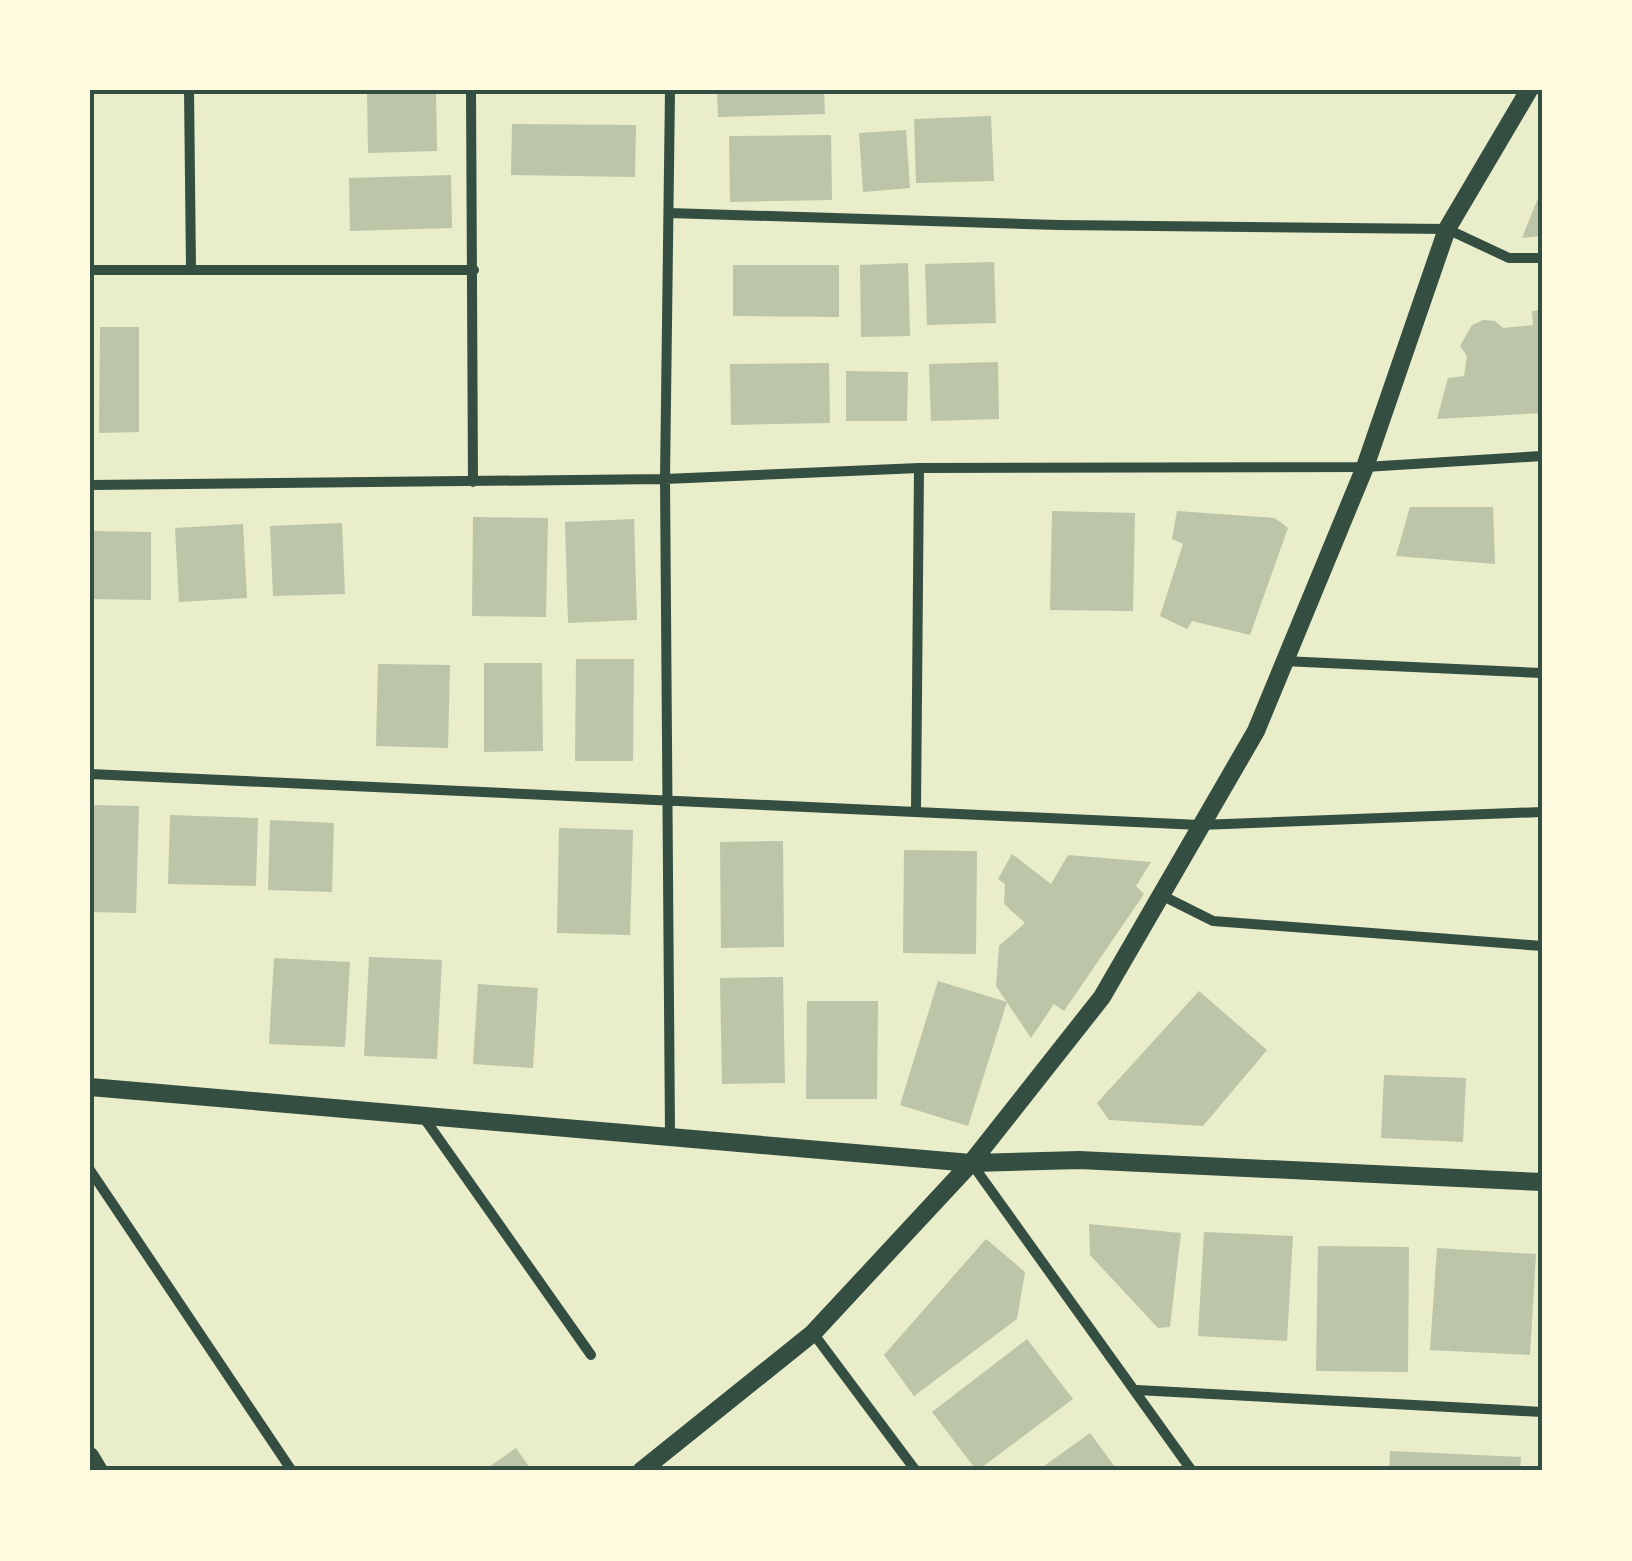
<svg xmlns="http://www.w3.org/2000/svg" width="1632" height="1561" font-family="'PT Serif',serif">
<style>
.building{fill:#bcc5a7}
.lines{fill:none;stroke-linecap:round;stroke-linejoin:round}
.minor{stroke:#344e41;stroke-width:10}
.tertiary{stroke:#344e41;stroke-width:18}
.neatline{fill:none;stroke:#344e41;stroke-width:4}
</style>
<rect width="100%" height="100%" fill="#e9edc9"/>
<!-- building -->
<path class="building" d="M436,90L437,151L368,153L367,91Z
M717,90H824L825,114L718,117Z
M991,116L994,181L916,183L914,119Z
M512,124L636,125L635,177L511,175Z
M906,130L910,188L863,192L859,133Z
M831,135L832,200L730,202L729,136Z
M451,175L452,228L350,231L349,178Z
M1542,188V236L1522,238Z
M994,262L996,323L927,325L925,264Z
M908,263L910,336L861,337L860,265Z
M733,265H839V317L733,316Z
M1542,310V413L1437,419L1448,378L1464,376L1467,356L1460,346L1472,325L1483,320L1495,321L1503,328L1533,325L1532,311Z
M100,327H139V432L99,433Z
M998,362L999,419L931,421L929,364Z
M829,363L830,423L731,425L730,364Z
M846,371L908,372L907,421H846Z
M1410,507H1493L1495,564L1396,556Z
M1052,511L1135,513L1133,611L1050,610Z
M1177,511L1275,518L1288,528L1250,635L1192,621L1187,629L1160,616L1183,544L1172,539Z
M473,517L548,518L546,617L472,616Z
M634,519L637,620L568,623L565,522Z
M342,523L345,594L273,596L270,526Z
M243,524L247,598L179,602L175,528Z
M90,531L151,532V600L90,599Z
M576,659H634L633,761H575Z
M484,663H542L543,751L484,752Z
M378,664L450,665L448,748L376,746Z
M90,805L139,806L136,913L90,912Z
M170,815L258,818L256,886L168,884Z
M270,820L334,823L332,892L268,890Z
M559,828L633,830L630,935L557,933Z
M783,841L784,947L721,948L720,842Z
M904,850L977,851L976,954L903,953Z
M1012,854L1051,884L1068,855L1151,862L1136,886L1144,894L1064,1011L1054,1004L1031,1038L996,986L999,946L1025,923L1004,904L1005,884L998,879Z
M369,957L442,960L437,1059L364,1056Z
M274,958L350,962L345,1047L269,1044Z
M783,977L785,1083L722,1084L720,978Z
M938,981L1007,1002L968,1126L900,1105Z
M478,984L538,988L533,1068L473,1064Z
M1199,991L1267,1050L1203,1126L1109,1120L1097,1103Z
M807,1001H878L877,1099H806Z
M1384,1075L1466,1078L1463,1142L1381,1138Z
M1089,1224L1181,1233L1170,1327L1158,1328L1090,1255Z
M1204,1232L1293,1236L1287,1341L1198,1336Z
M986,1239L1025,1272L1017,1319L914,1396L884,1355Z
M1318,1246L1409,1247L1408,1372L1316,1371Z
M1437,1248L1536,1254L1530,1355L1430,1350Z
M1027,1339L1073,1399L977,1471L932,1412Z
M1090,1433L1118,1471H1037Z
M516,1448L532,1471H483Z
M1390,1451L1521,1457L1520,1471H1389Z"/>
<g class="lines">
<!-- minor -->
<path class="minor" d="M189,90L191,268
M471,90L473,482
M670,90L665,479L670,1135
M669,213L1059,225L1447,229L1509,258H1542
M90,270H474
M90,485L665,479L919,468L1365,467L1542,456
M1283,661L1542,673
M90,774L1200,825L1542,812
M916,809L919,468
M1161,895L1213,921L1542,946
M424,1118L591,1355
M972,1164L1192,1471
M90,1170L292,1471
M813,1333L916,1471
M1137,1390L1542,1412"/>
<!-- tertiary -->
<path class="tertiary" d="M90,1087L971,1163L1079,1160L1542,1182
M90,1456L99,1471
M641,1471L813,1333L971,1163L1102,997L1256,731L1365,467L1447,229L1529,90"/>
</g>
<!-- border -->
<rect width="1632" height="1561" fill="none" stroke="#fefae0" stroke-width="185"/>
<rect x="92" y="92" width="1448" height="1376" class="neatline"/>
</svg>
